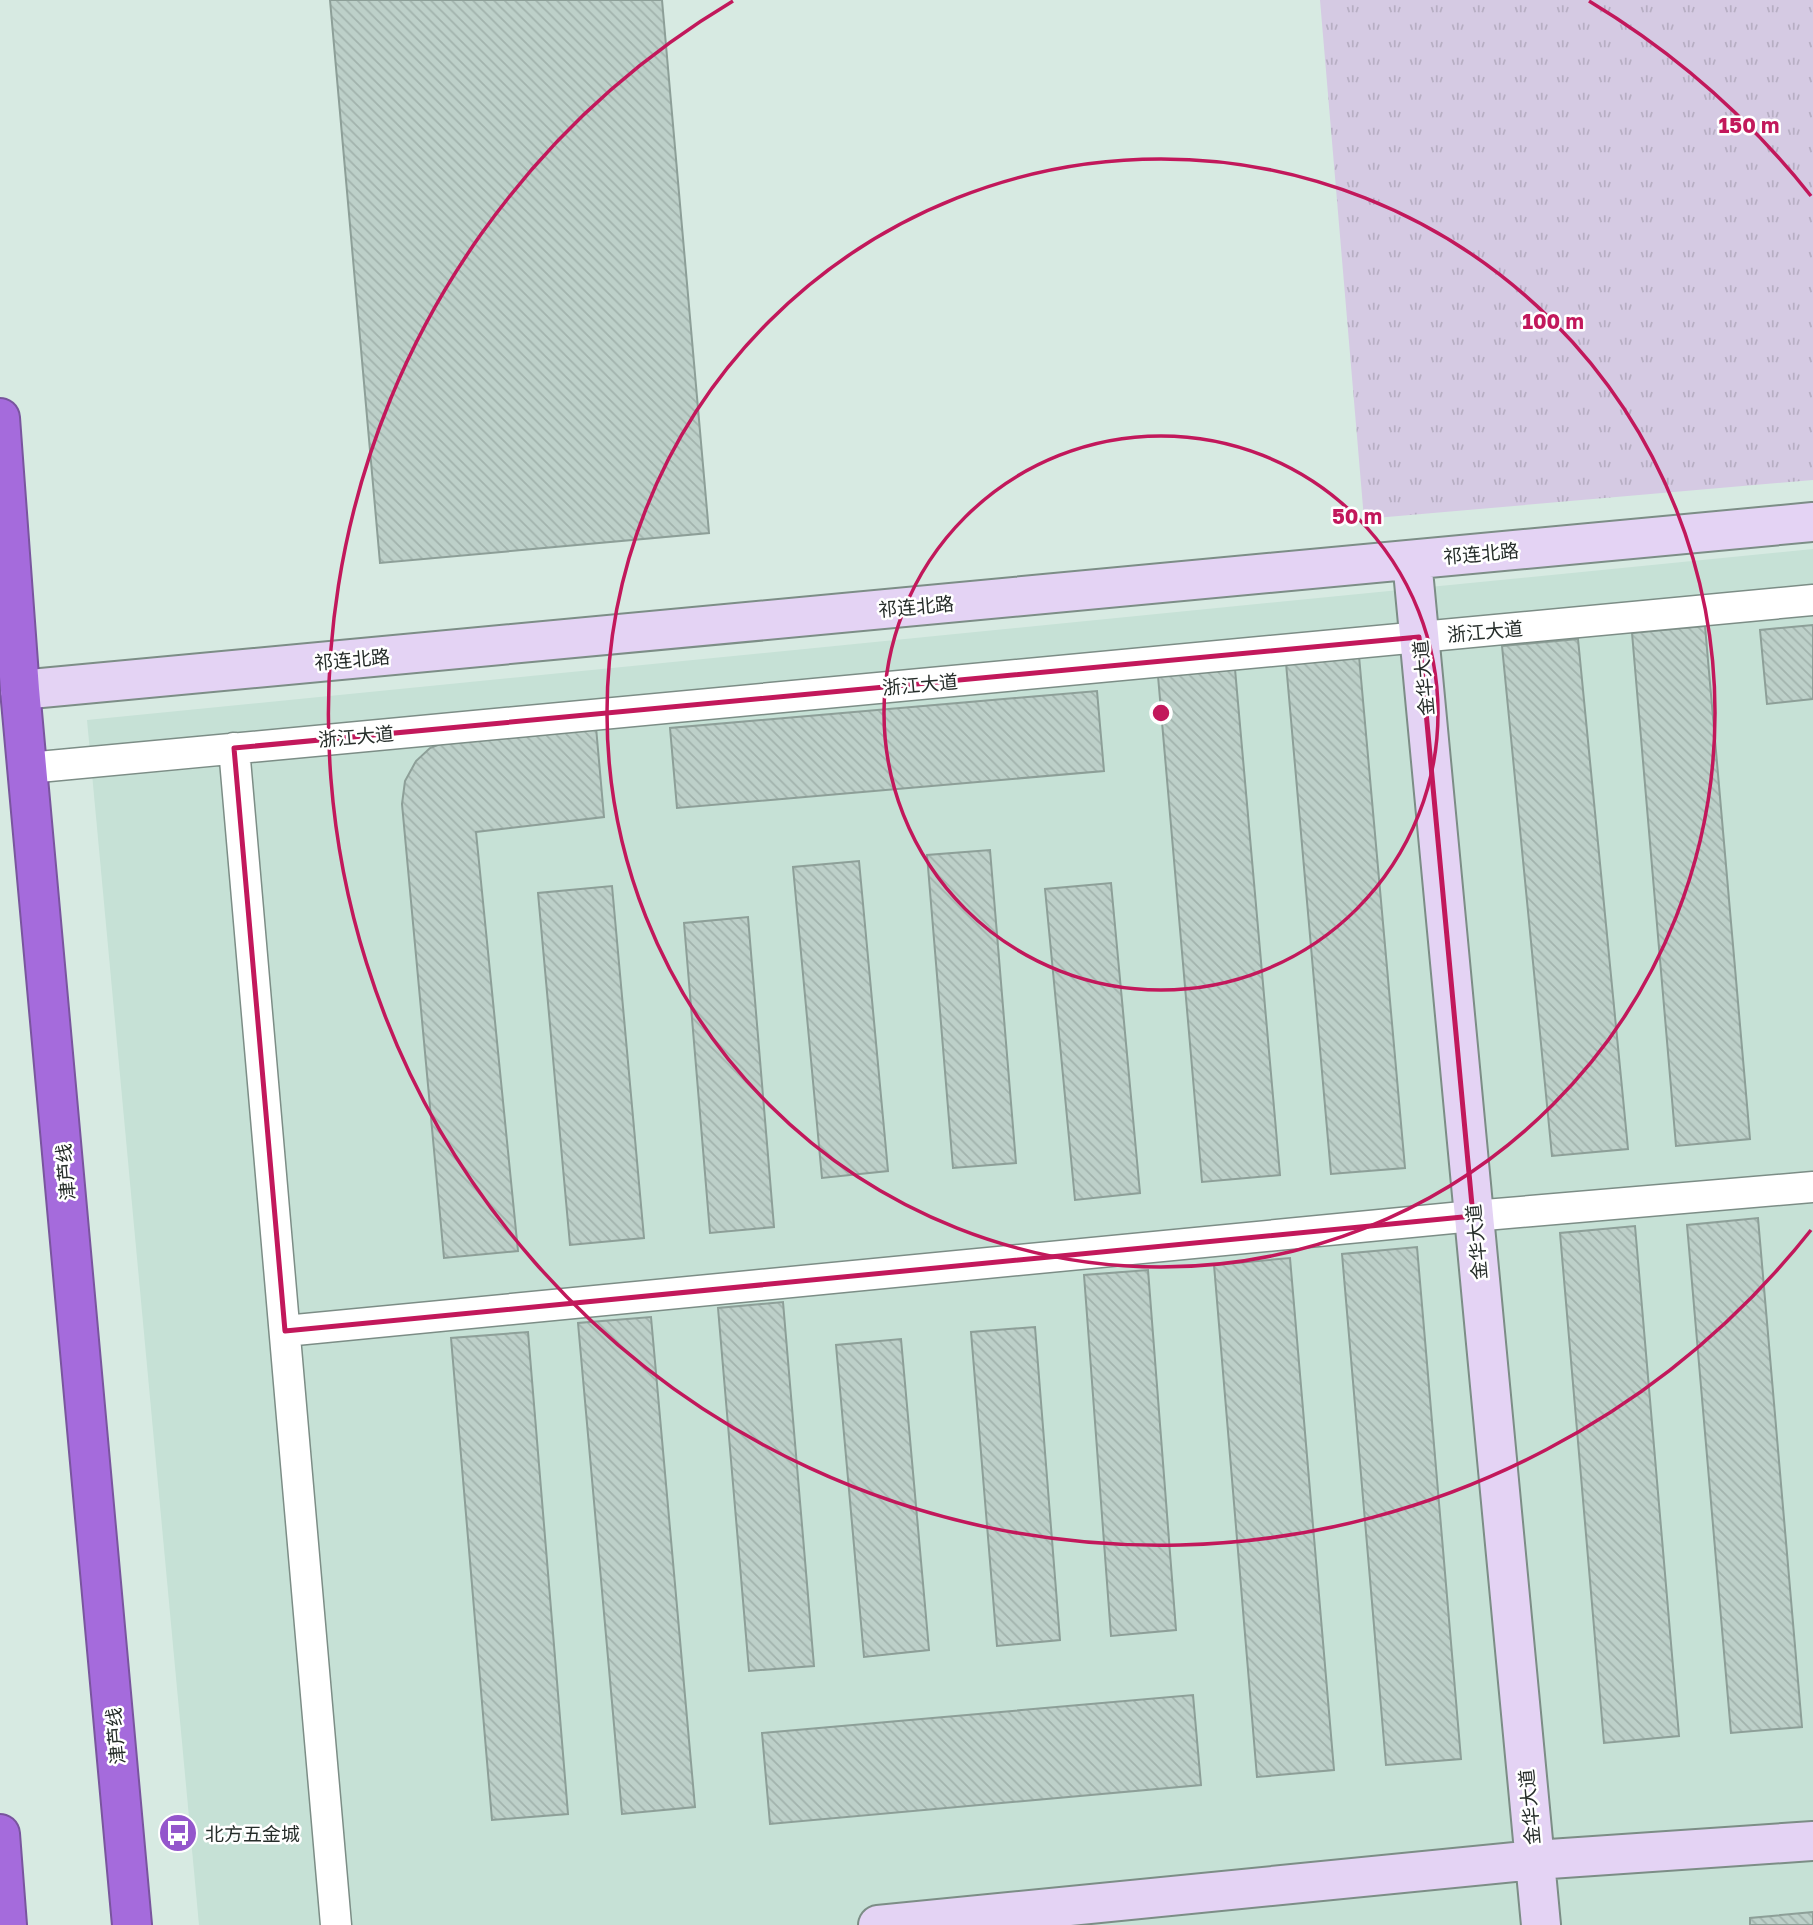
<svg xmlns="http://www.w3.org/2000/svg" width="1813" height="1925" font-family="'Golos Text','Noto Sans SC',sans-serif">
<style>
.built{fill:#c6e1d6}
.park{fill:url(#park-tufts)}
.building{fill:url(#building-back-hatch);stroke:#8d9f98;stroke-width:2}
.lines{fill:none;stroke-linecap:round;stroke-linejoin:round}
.street-casing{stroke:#7c8d86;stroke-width:33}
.secondary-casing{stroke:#7c8d86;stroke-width:42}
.highway-casing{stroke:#79559e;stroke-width:42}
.street{stroke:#fff;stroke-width:30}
.secondary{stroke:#e4d3f4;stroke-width:38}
.highway{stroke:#a56bdc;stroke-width:38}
.marked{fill:none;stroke:#c2185b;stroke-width:5;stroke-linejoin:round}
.ring{fill:none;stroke:#c2185b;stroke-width:3.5}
.labels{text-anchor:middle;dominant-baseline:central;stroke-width:5;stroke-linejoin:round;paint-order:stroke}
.street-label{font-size:19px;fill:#262d2a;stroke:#fff}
.poi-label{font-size:19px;fill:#262d2a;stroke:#fff;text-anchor:start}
.centre{fill:#c2185b;stroke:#fff;stroke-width:3.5}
.ring-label{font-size:21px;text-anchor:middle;font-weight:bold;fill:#c2185b;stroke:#fff;stroke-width:5;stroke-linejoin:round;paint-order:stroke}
</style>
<defs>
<pattern id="park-tufts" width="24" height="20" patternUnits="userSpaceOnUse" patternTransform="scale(1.75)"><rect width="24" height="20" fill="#d5cae3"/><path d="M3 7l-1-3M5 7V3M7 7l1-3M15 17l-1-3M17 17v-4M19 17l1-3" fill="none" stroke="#b7aec3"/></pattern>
<pattern id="building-back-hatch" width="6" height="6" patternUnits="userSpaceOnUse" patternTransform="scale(1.75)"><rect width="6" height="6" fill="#bdd0c9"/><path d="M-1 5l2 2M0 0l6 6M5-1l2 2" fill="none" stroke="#a2b3ad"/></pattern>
</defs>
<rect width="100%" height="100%" fill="#d7eae2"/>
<!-- built -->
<path class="built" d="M1813,549V1925H199L87,720Z"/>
<!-- park -->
<path class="park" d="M1320,0H1813V480L1364,519Z"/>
<!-- building -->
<path class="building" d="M330,0H662L709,533L380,563Z
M1813,625V699L1767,704L1760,630Z
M1705,626L1750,1139L1676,1146L1632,633Z
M1578,639L1628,1149L1552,1156L1502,646Z
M1359,656L1405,1168L1331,1174L1286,663Z
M1235,669L1280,1175L1202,1182L1158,676Z
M1097,691L1104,771L677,808L670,728Z
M596,727L604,817L476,832L518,1251L444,1258L402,804L405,781L416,761L430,748L448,741Z
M990,850L1016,1163L953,1168L927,855Z
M859,861L888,1171L822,1178L793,867Z
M1111,883L1140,1193L1075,1200L1045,889Z
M612,886L644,1238L570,1245L538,893Z
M748,917L774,1227L710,1233L684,923Z
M1758,1218L1802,1727L1731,1733L1687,1225Z
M1635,1226L1679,1736L1604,1743L1560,1233Z
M1417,1247L1461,1759L1386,1765L1342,1254Z
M1290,1258L1334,1770L1257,1777L1214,1265Z
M1148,1270L1176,1630L1111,1636L1084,1275Z
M783,1302L814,1666L749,1671L718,1308Z
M651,1317L695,1807L622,1814L578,1323Z
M1035,1327L1060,1640L997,1646L971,1332Z
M528,1332L568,1814L492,1820L451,1338Z
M901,1339L929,1650L864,1657L836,1345Z
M1193,1695L1201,1785L770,1824L762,1733Z
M1813,1912V1925H1750V1918Z"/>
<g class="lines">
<defs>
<path id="street" d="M234,748L336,1925
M28,768L1813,600
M285,1331L1473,1216L1813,1187"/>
<path id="secondary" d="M1412,560L1541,1925
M20,690L1813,522
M878,1925L1535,1860L1813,1841"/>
<path id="highway" d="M0,418L20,690L132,1925
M0,1834L7,1925"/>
</defs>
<!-- street casing -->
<use href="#street" class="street-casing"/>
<!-- secondary casing -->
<use href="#secondary" class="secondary-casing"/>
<!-- highway casing -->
<use href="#highway" class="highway-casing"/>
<!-- street -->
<use href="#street" class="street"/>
<!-- secondary -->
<use href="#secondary" class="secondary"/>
<!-- highway -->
<use href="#highway" class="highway"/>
</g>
<!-- marked area -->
<path class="marked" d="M1419,637L1473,1216L285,1331L234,748Z"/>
<!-- distance rings -->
<g class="ring">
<circle cx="1161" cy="713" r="277"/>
<circle cx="1161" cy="713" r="554"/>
<path d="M1811 1230A831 831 0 1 1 733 1M1589 1A831 831 0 0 1 1811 196"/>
</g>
<!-- icons -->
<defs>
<symbol id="bus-disc" viewBox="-11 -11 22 22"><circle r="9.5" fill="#9456cc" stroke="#fff"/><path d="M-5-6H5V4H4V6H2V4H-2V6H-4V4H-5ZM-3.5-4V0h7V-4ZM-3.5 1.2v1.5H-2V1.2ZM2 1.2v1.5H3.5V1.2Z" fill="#fff"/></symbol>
</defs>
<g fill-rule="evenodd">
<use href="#bus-disc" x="156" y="1811" width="44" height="44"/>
</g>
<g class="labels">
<!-- street labels -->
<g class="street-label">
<text transform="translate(1481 553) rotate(-5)">祁连北路</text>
<text transform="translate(916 606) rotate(-5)">祁连北路</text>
<text transform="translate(1485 631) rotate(-5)">浙江大道</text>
<text transform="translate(352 659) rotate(-5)">祁连北路</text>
<text transform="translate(1423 678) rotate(-95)">金华大道</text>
<text transform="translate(920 684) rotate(-5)">浙江大道</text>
<text transform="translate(356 736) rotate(-5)">浙江大道</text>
<text transform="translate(65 1172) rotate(-95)">津芦线</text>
<text transform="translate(1476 1242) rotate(-95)">金华大道</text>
<text transform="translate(115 1736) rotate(-95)">津芦线</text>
<text transform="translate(1529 1807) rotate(-95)">金华大道</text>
</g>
<!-- poi labels -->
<g class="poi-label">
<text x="205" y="1833">北方五金城</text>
</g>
</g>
<circle cx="1161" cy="713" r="10" class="centre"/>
<g class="ring-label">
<text x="1749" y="133">150 m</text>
<text x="1553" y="329">100 m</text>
<text x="1357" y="524">50 m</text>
</g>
</svg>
